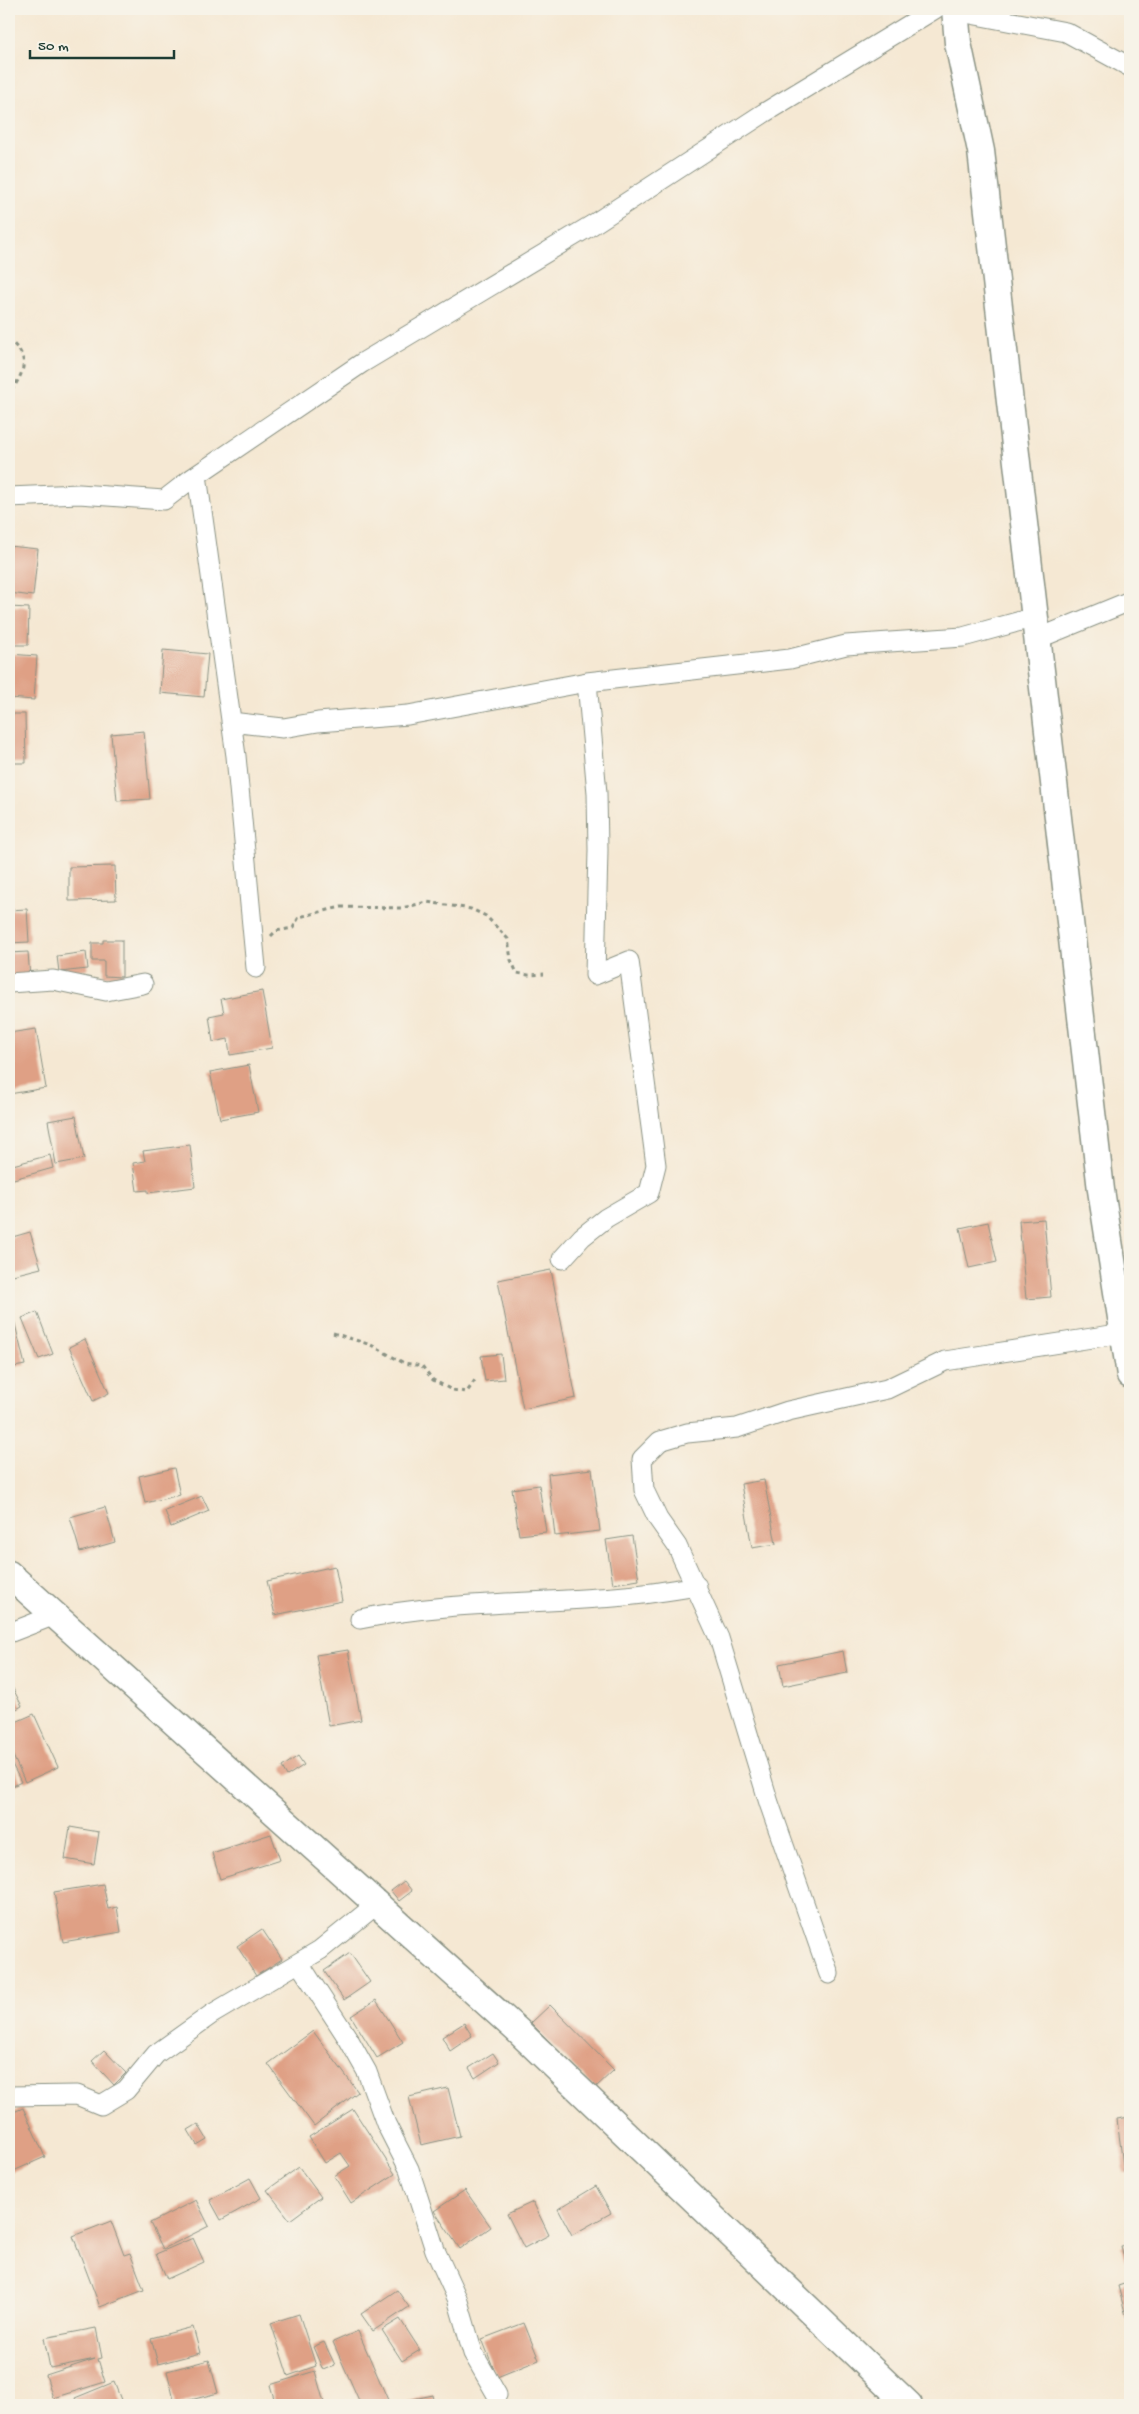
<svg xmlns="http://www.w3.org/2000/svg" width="1139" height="2414" font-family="'Gochi Hand',sans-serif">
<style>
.building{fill:#dfa085}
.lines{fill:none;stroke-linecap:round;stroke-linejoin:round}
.street-casing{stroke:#8a9284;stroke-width:21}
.secondary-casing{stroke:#8a9284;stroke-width:29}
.path{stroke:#8a9284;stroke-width:3;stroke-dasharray:4 4;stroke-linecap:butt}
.street{stroke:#fff;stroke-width:19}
.secondary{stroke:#fff;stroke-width:26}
</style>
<rect width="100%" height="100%" fill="#f7f3e8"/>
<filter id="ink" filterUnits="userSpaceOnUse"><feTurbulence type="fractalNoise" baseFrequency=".02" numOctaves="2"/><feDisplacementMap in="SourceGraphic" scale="10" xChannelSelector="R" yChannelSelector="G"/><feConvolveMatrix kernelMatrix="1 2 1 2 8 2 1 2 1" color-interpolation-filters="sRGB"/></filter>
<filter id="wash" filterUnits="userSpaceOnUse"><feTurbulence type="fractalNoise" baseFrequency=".0096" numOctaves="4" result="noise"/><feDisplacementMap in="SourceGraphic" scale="20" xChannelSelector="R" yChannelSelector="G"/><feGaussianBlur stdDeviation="1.12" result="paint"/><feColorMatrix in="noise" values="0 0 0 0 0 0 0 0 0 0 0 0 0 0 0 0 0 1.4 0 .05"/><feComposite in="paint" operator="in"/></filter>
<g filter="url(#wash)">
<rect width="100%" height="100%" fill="#f5e8d3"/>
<g id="blocks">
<!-- building -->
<path class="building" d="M9,546L38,549L33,596L9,593Z
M9,607L29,608L28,645H9Z
M163,650L208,654L204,697L160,693Z
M9,654L37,656L34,700L9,698Z
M9,714H25L26,763H9Z
M144,731L150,799L117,801L111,734Z
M115,866L116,900L69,901V867Z
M27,909L29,942L9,943V910Z
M103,940H122V977L104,976V961H92V943H103Z
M28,952L30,978L9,979V953Z
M86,952L88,969L59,972L57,956Z
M262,991L272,1048L230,1055L228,1039L213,1042L209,1016L224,1013L221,999Z
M36,1029L46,1088L9,1094V1033Z
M249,1065L258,1112L220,1119L210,1072Z
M76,1116L84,1159L56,1164L48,1121Z
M190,1145L195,1187L148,1193V1190L137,1191L133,1163L145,1161L143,1151Z
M50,1155L53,1168L10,1180L9,1166Z
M1044,1219L1051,1297L1026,1299L1019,1221Z
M988,1222L997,1262L969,1268L960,1228Z
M30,1232L41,1268L9,1276V1238Z
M551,1270L576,1398L523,1409L498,1280Z
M37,1312L53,1354L39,1359L22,1318Z
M13,1316L25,1365L9,1368V1317Z
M85,1339L109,1393L93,1401L69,1347Z
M501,1354L504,1379L485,1381L481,1356Z
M174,1468L180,1495L145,1503L139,1476Z
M592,1469L600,1531L555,1536L548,1474Z
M764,1480L776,1544L752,1548L741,1484Z
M539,1485L546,1532L519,1535L512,1489Z
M202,1496L209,1511L171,1527L165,1511Z
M105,1507L115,1542L80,1552L70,1517Z
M632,1536L639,1580L613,1584L606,1540Z
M335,1566L342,1601L275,1615L267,1581Z
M348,1650L361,1720L329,1726L316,1655Z
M843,1651L847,1673L783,1686L779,1664Z
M9,1681L22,1706L9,1713Z
M34,1714L58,1767L25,1782L9,1747V1725Z
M298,1756L304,1765L287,1776L282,1767Z
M9,1758L21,1782L9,1788Z
M70,1827L99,1832L94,1864L65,1859Z
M271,1834L280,1860L220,1879L212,1853Z
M404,1881L412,1891L399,1901L391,1891Z
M103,1884L108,1909L117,1907L121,1932L63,1942L54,1892Z
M262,1929L282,1959L256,1976L237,1946Z
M350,1953L370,1982L344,2000L324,1971Z
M376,2000L403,2042L377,2058L351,2016Z
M550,2005L614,2070L595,2088L531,2023Z
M464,2023L472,2036L450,2051L442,2037Z
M313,2031L358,2092L314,2126L268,2064Z
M104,2050L126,2073L114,2085L92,2061Z
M493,2053L499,2062L475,2078L469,2068Z
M448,2088L460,2136L421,2145L409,2097Z
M23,2108L45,2157L9,2173V2114Z
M353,2109L395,2174L351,2203L334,2176L350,2166L341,2153L325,2163L309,2137Z
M1130,2117V2172L1124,2173L1117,2119Z
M198,2124L207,2139L197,2145L188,2130Z
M299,2167L321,2197L290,2220L267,2190Z
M250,2178L261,2198L221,2220L210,2200Z
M596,2186L611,2213L572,2235L558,2209Z
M465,2190L491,2227L460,2249L434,2211Z
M196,2200L209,2226L163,2249L150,2223Z
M533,2202L549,2235L524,2248L507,2214Z
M111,2221L124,2255L130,2253L144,2290L100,2307L73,2236Z
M193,2238L204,2262L167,2279L156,2254Z
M1130,2244V2281L1121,2246Z
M1130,2282V2331L1118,2286Z
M397,2290L409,2307L373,2331L361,2314Z
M299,2314L316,2366L288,2376L271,2323Z
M400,2319L420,2350L402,2361L382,2330Z
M524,2323L539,2360L497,2377L482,2339Z
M193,2327L200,2353L158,2364L151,2338Z
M96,2328L102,2358L98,2359L105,2382L53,2398L46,2375L95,2359L50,2368L44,2338Z
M358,2331L388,2400L377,2405H361L333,2342Z
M324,2342L335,2365L323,2370L313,2347Z
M209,2360L218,2393L175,2404L167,2371Z
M315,2371L324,2403L317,2405H276L270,2385Z
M114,2382L123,2405H78L75,2398Z
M433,2395L435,2405H410L409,2400Z"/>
</g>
</g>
<g filter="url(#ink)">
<use href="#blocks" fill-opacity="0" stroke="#8a9284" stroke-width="1"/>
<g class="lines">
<defs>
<path id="street" d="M955,11L1066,32L1130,67
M197,475L236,756L256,968
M9,497L79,494L164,500L191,479L362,363L592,225L764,113L935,9
M1037,639L1130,601
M231,722L283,728L318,722L408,715L587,682L790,659L846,645L963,637L1035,617
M9,983L53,980L106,991L143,984
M562,1259L582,1237L606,1218L649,1193L656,1165L629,961L595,975L598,850L597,793L587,682
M360,1619C447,1601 537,1604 625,1596C649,1594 673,1590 697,1586
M9,1633L55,1615
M299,1963L349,2040L367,2072L386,2124L409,2169L435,2250L457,2298L473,2353L497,2395
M829,1974L769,1803L719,1638L677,1546L658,1519L644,1490L642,1459L660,1441L687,1433L737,1428L788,1411L887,1389L945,1361L1130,1332
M9,2096L77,2095L101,2105L126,2090L156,2054L212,2014L320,1950L377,1904"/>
<path id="secondary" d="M955,9L958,43L981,151L1101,1190L1130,1375
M9,1574L517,2030L909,2405"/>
</defs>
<!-- street casing -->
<use href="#street" class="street-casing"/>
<!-- secondary casing -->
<use href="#secondary" class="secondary-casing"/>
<!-- path -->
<path class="path" d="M9,338C12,343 16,346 19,350C30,365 18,381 9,394
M271,936L276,931L293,928L299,917L341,907L402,908L427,902L471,909L486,916L508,939L511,960L517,973L528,975L544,974
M333,1333L371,1345L404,1363L422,1366L433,1380L452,1390L467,1392L475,1380"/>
<!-- street -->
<use href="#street" class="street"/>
<!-- secondary -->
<use href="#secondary" class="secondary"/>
</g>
</g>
<!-- margin -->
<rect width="1139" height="2414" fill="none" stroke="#f7f3e8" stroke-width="30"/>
<!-- scale -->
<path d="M30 50v8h144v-8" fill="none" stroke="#1f3d34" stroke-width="2.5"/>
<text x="38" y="50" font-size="15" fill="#1f3d34" stroke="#f7f3e8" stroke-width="4" paint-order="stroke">50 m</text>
</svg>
